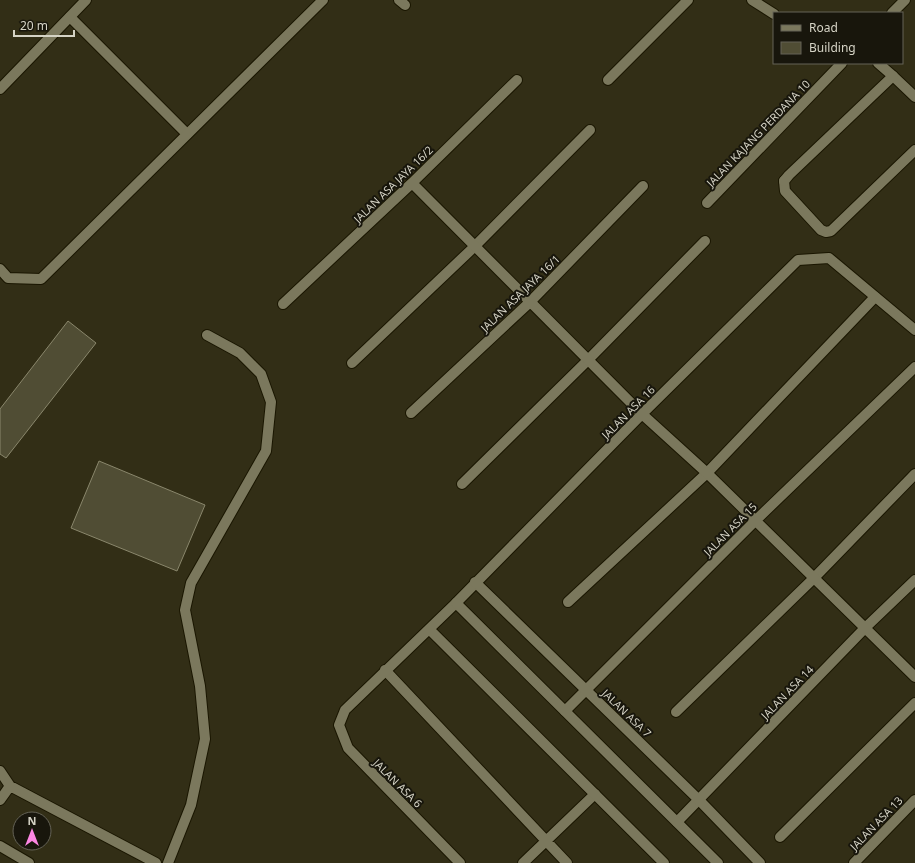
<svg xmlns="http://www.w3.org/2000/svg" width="915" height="863" font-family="'Noto Sans',sans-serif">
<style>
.building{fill:#504d34;stroke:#8a876c}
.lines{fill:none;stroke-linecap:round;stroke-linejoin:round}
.service-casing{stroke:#1a1601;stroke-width:12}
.minor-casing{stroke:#1a1601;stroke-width:12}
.tertiary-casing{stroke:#1a1601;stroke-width:12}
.service{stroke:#7b785d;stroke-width:10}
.minor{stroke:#7b785d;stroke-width:10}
.tertiary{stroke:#7b785d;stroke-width:10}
.labels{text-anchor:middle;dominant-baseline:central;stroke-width:4;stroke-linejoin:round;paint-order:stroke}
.street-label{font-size:11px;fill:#d5d3c5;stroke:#18160c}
</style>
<rect width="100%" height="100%" fill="#322e16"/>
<!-- building -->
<path class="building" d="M68,321L96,343L6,458L0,454V409Z
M99,461L205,505L177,571L71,528Z"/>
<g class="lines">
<defs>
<path id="service" d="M70,17L187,134
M893,76L915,97
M784,181L785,191L821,230L826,232L831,231L915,150
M352,363L474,247L590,130
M462,484L587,361L705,241
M568,602L707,473L875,297
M385,670L567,863
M676,712L814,578L915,474
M0,771L10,786L156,863
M0,800L10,786
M780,837L915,703
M0,846L29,863
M168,863L191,805L205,739L200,686L185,610L191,583L266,451L271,402L261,374L240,353L207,335
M523,863L595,794"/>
<path id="minor" d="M399,0L405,5
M752,0L774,14
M892,13L905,0
M608,80L688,0
M0,89L86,0
M784,181L789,175L893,76L878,63
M412,183L642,414L707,473L915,677
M707,203L842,63
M0,269L8,278L41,279L323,0
M283,304L412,183L517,80
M411,413L530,302L643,186
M429,629L664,863
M565,711L756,520L915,367
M677,822L865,628L915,580
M460,863L348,748L339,725L345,710L456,603L642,414L798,260L829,258L915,330
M854,863L915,800"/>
<path id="tertiary" d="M475,582L699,800L760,863
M456,603L718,863"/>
</defs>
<!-- service casing -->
<use href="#service" class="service-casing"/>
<!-- minor casing -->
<use href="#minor" class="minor-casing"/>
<!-- tertiary casing -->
<use href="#tertiary" class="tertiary-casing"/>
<!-- service -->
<use href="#service" class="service"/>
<!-- minor -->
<use href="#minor" class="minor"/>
<!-- tertiary -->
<use href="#tertiary" class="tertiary"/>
</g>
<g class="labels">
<!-- street labels -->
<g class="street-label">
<text transform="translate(758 133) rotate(-46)">JALAN KAJANG PERDANA 10</text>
<text transform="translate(393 184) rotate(-44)">JALAN ASA JAYA 16/2</text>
<text transform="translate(520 293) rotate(-44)">JALAN ASA JAYA 16/1</text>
<text transform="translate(628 412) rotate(-45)">JALAN ASA 16</text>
<text transform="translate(730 529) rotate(-45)">JALAN ASA 15</text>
<text transform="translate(787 692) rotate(-46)">JALAN ASA 14</text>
<text transform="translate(627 713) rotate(44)">JALAN ASA 7</text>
<text transform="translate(398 783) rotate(45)">JALAN ASA 6</text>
<text transform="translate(876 823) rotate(-46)">JALAN ASA 13</text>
</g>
</g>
<!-- legend -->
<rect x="773" y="12" width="130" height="52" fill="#18160c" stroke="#646256"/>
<rect x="781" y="25" width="20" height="6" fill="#7b785d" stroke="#646256"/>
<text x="809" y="32" font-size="12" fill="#d5d3c5">Road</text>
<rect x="781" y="42" width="20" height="12" fill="#504d34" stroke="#646256"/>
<text x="809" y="52" font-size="12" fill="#d5d3c5">Building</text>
<!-- north arrow -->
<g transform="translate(32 831)"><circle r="19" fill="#18160c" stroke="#646256"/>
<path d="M0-3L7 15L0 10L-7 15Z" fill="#fc86e3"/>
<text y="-6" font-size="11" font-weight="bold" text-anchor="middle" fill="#d5d3c5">N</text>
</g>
<!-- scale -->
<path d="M14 30v6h60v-6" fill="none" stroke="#d5d3c5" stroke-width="2"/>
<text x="20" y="30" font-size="12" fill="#d5d3c5" stroke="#18160c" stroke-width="3" paint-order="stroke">20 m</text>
</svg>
